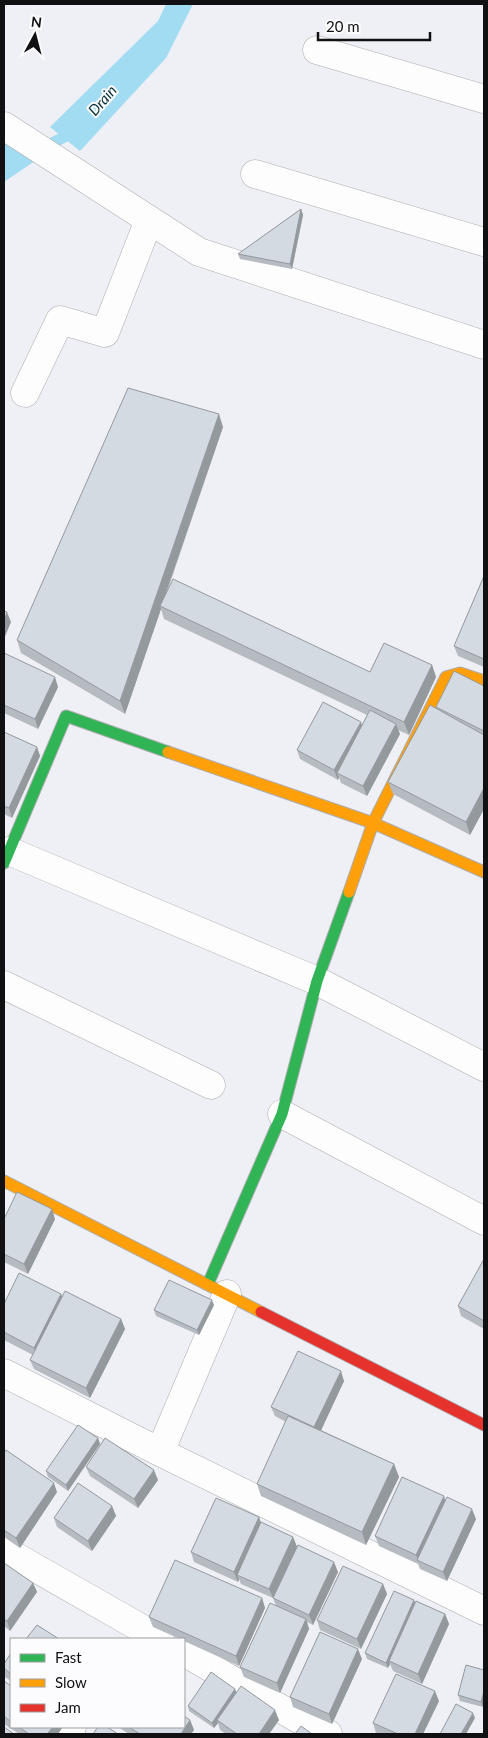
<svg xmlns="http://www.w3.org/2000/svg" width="488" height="1738" font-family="Lato,sans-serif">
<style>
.water{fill:#a1dcf2}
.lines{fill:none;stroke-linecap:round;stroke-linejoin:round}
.stream{stroke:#a1dcf2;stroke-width:11}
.street-casing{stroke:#adadb1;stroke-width:29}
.fast-casing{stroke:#adadb1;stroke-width:13}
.slow-casing{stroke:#adadb1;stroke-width:13}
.jam-casing{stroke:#adadb1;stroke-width:13}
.street{stroke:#fdfdfe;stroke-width:28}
.fast{stroke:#30b455;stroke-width:11}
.slow{stroke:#ff9f0a;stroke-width:11}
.jam{stroke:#e5322d;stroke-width:11}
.wall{fill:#b6bbc2}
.shaded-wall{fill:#94999e}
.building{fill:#d4dae2;stroke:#94999e}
.labels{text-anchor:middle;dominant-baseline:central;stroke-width:4;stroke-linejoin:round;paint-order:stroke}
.water-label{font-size:15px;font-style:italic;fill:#0a333f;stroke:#fcfcfe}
</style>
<rect width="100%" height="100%" fill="#eff0f5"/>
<!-- water -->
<path class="water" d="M166,4H193L166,58L80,151L50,127L158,21Z
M4,139L38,159L4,182Z"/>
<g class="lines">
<!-- stream -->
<path class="stream" d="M41,149L66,136L74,129"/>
<defs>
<path id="street" d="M317,50L484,99
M4,126L199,252L484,345
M255,174L484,242
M25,393L60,320L105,333L149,220
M9,851L317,981L484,1067
M4,985L211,1085
M282,1114L484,1221
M4,1373L160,1452L484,1611
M160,1452L227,1294
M4,1550L160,1639
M184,1652L295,1717L328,1734
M67,1734L72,1727"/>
<path id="fast" d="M4,863L66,716L168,752
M208,1284L282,1114L317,981L349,892"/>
<path id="slow" d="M168,752L373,823L484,872
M349,892L373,823L446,677L460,673L484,681
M4,1181L261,1312"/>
<path id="jam" d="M261,1312L484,1425"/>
</defs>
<!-- street casing -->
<use href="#street" class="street-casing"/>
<!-- fast casing -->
<use href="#fast" class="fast-casing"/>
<!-- slow casing -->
<use href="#slow" class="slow-casing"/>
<!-- jam casing -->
<use href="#jam" class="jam-casing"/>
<!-- street -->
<use href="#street" class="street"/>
<!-- fast -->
<use href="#fast" class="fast"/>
<!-- slow -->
<use href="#slow" class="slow"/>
<!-- jam -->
<use href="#jam" class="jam"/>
</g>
<!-- wall -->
<path class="wall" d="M301,209L303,215L292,269L240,259L238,254Z
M223,427L167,592L370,672L432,665L436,677L409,735L398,730L400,734L367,796L341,783L339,777L338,780L300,759L297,750L362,725L367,715L164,619L161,609L125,714L21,653L17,640Z
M484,576V667L458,656L454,646Z
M4,653L58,687L38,729L4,713Z
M484,686V809L470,835L393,794L388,782L437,709L436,707Z
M4,732L37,747L40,756L12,818L4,814Z
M4,1219H55L28,1274L4,1262Z
M484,1259V1329L461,1316L458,1306Z
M61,1294L62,1296L121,1319L125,1329L90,1398L34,1369L30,1360L33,1355L4,1340V1304Z
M214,1305L199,1335L156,1316L154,1310Z
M344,1381L321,1430L394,1464L399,1477L366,1545L261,1496L257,1484L286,1422L275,1416L271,1407Z
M98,1438L100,1444L68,1491L48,1477L46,1471Z
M4,1453L57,1492L20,1548L4,1537Z
M86,1467L158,1480L138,1508L90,1476Z
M112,1506L116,1516L92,1551L57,1527L54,1518Z
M259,1517L261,1522L293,1537L297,1547L273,1598L241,1584L239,1579L238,1582L194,1562L191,1552Z
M476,1519L447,1581L420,1569L418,1564L379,1546L375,1536Z
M4,1563L33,1583L37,1592L10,1631L4,1626Z
M338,1572L313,1625L307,1622L309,1629L280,1693L244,1677L240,1667L276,1606L273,1598Z
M383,1584L387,1594L361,1649L320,1630L317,1620Z
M262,1598L265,1608L239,1666L184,1641V1639H180L153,1627L149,1617Z
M414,1600L415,1603L445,1614L449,1624L422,1684L393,1671L390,1664L388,1668L367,1659L365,1653Z
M11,1653V1681L5,1677L4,1672V1664Z
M362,1659L332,1724L293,1707L290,1697Z
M484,1670L483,1707L460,1701L458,1695Z
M4,1681L11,1686V1727H62V1728L58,1734H19L4,1724Z
M235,1689L236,1692L279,1720L269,1734H226L220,1730L218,1723L214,1728L189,1711L188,1706Z
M439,1701L423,1734H379L376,1733L373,1723Z
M190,1720L194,1730L191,1734H129L118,1727H184Z"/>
<!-- shaded-wall -->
<path class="shaded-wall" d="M301,209L303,215L292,269L290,264Z
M219,414L223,427L161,607L160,606L161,609L125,714L120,701Z
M7,612L11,622L4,639V621Z
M432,665L436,677L409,735L404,722Z
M55,677L58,687L38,729L35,719Z
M361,722L364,732L337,773L339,777L338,780L334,770Z
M396,724L400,734L367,796L363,786Z
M37,747L40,756L12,818L9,808Z
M484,788V809L470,835L466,822Z
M52,1209L55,1219L28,1274L24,1264Z
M61,1294L65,1304L38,1357L34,1348Z
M212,1300L214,1305L199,1335L197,1330Z
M121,1319L125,1329L90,1398L86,1388Z
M341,1371L344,1381L318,1437L314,1427Z
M98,1438L100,1444L68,1491L66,1485Z
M394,1464L399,1477L366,1545L362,1532Z
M154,1470L158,1480L138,1508L134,1499Z
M54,1483L57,1492L20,1548L16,1538Z
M444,1496L447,1506L418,1560L416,1555Z
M112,1506L116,1516L92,1551L88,1541Z
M472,1509L476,1519L447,1581L443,1572Z
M259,1517L262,1527L237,1575L239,1579L238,1582L234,1572Z
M293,1537L297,1547L273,1598L269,1589Z
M334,1562L338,1572L313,1625L309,1615Z
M33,1583L37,1592L10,1631L7,1621Z
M383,1584L387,1594L361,1649L357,1639Z
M262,1598L265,1608L239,1666L236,1656Z
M414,1600L416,1606L389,1661L390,1664L388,1668L386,1663Z
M445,1614L449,1624L422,1684L418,1674Z
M306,1619L309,1629L280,1693L277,1683Z
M358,1649L362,1659L332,1724L329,1714Z
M235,1689L237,1694L217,1720L218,1723L214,1728L212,1723Z
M435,1691L439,1701L423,1734H415Z
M484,1691V1704L483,1707L481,1702Z
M275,1710L279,1720L269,1734H259Z
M473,1713L475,1718L466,1734H461Z
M190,1720L194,1730L191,1734H181Z
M53,1727H62V1728L58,1734H47Z"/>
<!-- building -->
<path class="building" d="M301,209L290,264L238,254Z
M128,388L219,414L120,701L17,640Z
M484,576V659L454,646Z
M173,579L370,672L384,643L432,665L404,722L160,606Z
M4,611L7,612L4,621Z
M4,653L55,677L35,719L4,705Z
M454,671L484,686V731L436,707Z
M323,702L361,722L334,770L297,750Z
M430,705L484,735V788L466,822L388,782Z
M370,710L396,724L363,786L337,773Z
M4,732L37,747L9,808L4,806Z
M17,1192L52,1209L24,1264L4,1254V1219Z
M484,1259V1321L458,1306Z
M19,1273L61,1294L34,1348L4,1332V1304Z
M169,1280L212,1300L197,1330L154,1310Z
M65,1291L121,1319L86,1388L30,1360Z
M298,1351L341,1371L314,1427L271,1407Z
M288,1416L394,1464L362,1532L257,1484Z
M78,1425L98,1438L66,1485L46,1471Z
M105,1438L154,1470L134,1499L86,1467Z
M6,1450L54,1483L16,1538L4,1530V1453Z
M402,1477L444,1496L416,1555L375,1536Z
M78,1483L112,1506L88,1541L54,1518Z
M447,1497L472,1509L443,1572L417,1560Z
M216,1498L259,1517L234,1572L191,1552Z
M261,1522L293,1537L269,1589L237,1575Z
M298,1545L334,1562L309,1615L273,1598Z
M175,1560L262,1598L236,1656L149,1617Z
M4,1563L33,1583L7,1621L4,1619Z
M343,1566L383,1584L357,1639L317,1620Z
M394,1591L414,1600L386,1663L365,1653Z
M416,1601L445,1614L418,1674L389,1661Z
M270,1603L306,1619L277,1683L240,1667Z
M37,1625L59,1639H26Z
M320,1632L358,1649L329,1714L290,1697Z
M11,1653V1674L4,1668V1664Z
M466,1665L484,1670V1691L481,1702L458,1695Z
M211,1672L235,1689L212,1723L188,1706Z
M396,1674L435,1691L415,1734H398L373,1723Z
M4,1681L11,1686V1722L4,1716Z
M241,1686L275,1710L259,1734H237L217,1720Z
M456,1704L473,1713L461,1734H440Z
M184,1716L190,1720L181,1734H140L129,1727H184Z
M301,1726L312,1734H295Z
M4,1727L14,1734H4Z
M19,1727H53L47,1734H29Z
M98,1727H107L118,1734H93Z"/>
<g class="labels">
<!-- water labels -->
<g class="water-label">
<text transform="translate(102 100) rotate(-49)">Drain</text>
</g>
</g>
<!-- border -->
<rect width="488" height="1738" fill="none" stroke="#111114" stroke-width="10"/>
<!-- legend -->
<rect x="10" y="1638" width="175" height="90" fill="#fcfcfe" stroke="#9e9ea0"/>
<rect x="20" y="1654" width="25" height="8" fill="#30b455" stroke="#9e9ea0"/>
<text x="55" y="1663" font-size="15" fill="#111114">Fast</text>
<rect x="20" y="1679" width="25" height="8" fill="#ff9f0a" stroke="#9e9ea0"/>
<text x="55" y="1688" font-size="15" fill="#111114">Slow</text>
<rect x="20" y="1704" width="25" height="8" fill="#e5322d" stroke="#9e9ea0"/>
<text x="55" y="1713" font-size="15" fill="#111114">Jam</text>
<!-- north arrow -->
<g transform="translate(35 35) rotate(7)" stroke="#fcfcfe" stroke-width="4" paint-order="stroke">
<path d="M0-4L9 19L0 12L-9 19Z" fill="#111114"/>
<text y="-8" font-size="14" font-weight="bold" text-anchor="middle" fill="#111114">N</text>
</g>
<!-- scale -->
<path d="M318 32v8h112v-8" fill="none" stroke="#111114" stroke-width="2.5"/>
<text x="326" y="32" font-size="15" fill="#111114" stroke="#fcfcfe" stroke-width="4" paint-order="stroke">20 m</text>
</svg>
